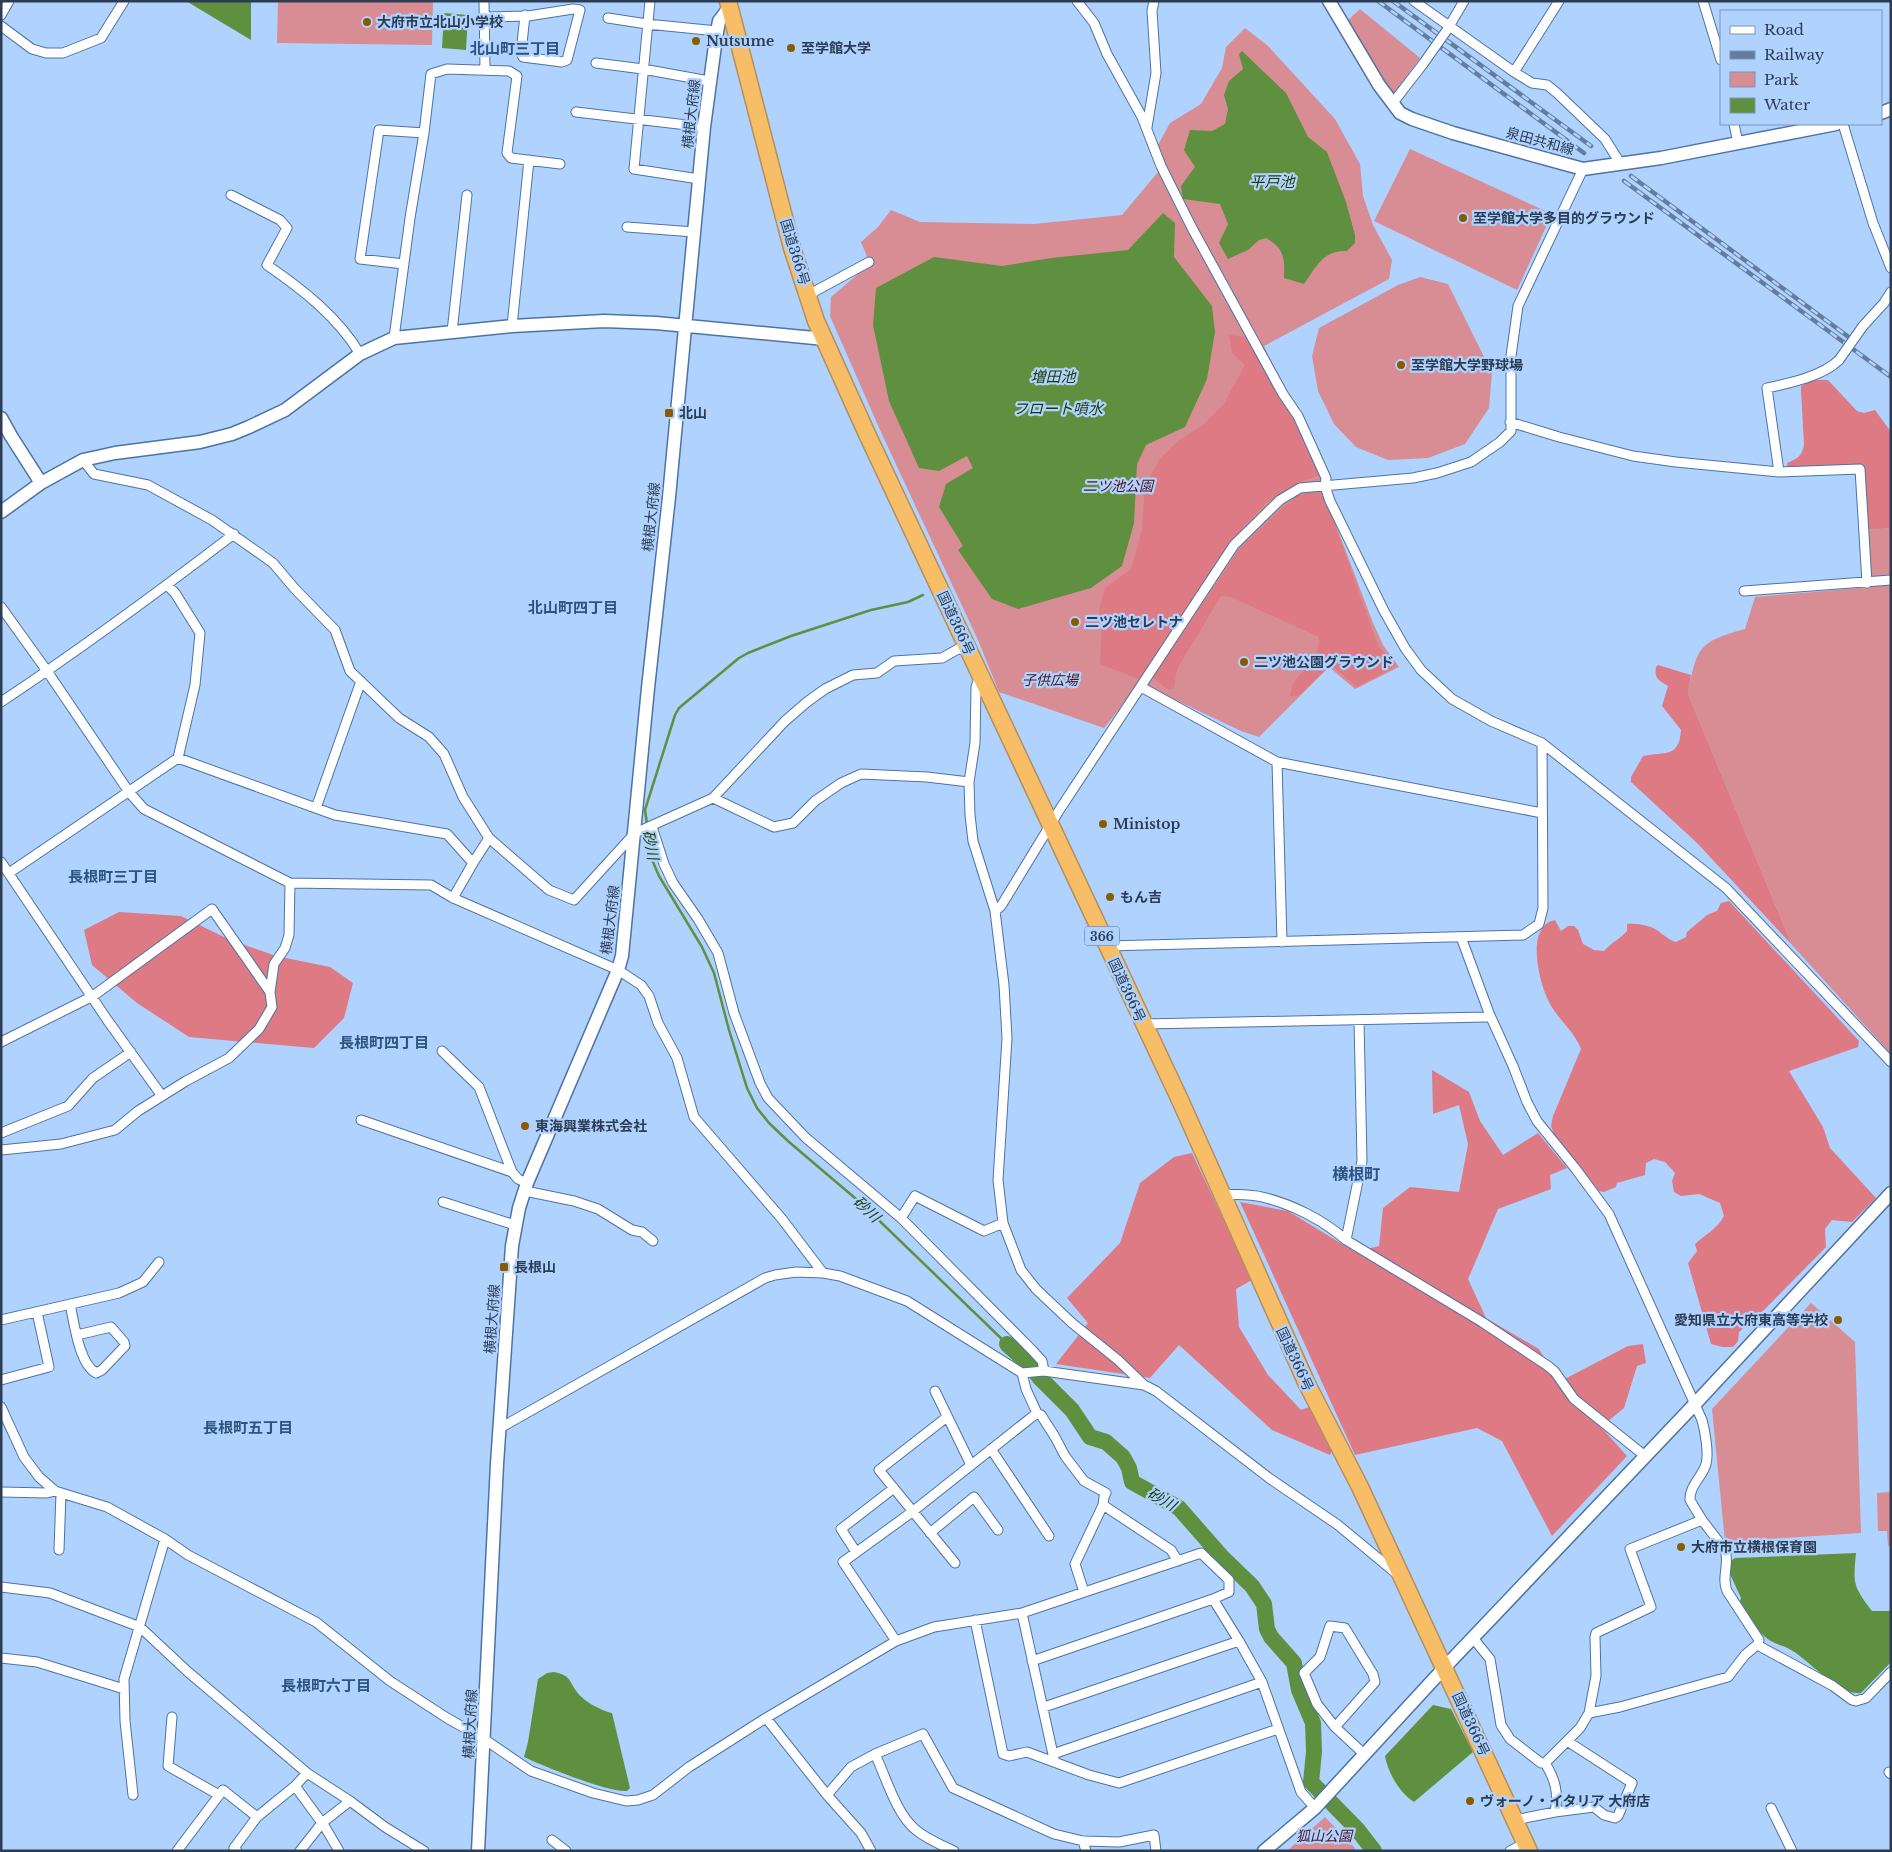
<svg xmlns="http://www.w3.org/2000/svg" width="1892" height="1852" font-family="'Libre Baskerville','Noto Sans JP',serif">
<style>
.green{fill:#d78d93}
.forest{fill:#de7a83}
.water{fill:#5f903f}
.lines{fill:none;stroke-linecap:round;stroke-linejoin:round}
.stream{stroke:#5f903f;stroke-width:2.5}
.river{stroke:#5f903f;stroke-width:16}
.street-casing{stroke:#4d73a4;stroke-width:11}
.secondary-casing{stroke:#4d73a4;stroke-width:15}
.highway-casing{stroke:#b19060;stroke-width:19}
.street{stroke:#fff;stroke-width:9}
.secondary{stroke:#fff;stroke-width:12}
.highway{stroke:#f8bd67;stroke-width:16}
.rail-casing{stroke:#657d9d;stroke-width:4.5}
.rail{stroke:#b0d2fe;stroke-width:2.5;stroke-dasharray:8;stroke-linecap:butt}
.street-bridge-casing{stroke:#4d73a4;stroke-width:11;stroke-linecap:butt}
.street-bridge{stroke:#fff;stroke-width:9}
.poi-dot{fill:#895b00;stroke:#b0d2fe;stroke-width:2}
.labels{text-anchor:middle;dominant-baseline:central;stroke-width:4.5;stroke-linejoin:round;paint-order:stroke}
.shield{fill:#b0d2fe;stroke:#546a86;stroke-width:1}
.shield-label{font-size:12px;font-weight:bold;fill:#2c3d53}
.poi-label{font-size:14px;font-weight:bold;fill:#2c3d53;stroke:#b0d2fe;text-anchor:start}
.street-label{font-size:14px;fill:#2c3d53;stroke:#b0d2fe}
.park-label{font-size:14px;font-style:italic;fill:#4d0f1b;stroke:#b0d2fe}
.neighbourhood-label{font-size:15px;font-weight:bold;fill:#2d5381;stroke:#b0d2fe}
.water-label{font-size:15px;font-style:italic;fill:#1a3a00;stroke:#b0d2fe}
.quarter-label{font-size:16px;font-weight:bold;fill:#2d5381;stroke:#b0d2fe}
</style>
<rect width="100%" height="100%" fill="#b0d2fe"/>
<!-- green -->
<path class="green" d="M278,1H433L432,45L277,43Z
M1360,9L1420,58L1391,98L1345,23Z
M1245,28L1268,46L1335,119L1360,164L1363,196L1373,225L1392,260L1389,279L1264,346L1326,475L1318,482L1325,496L1373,623L1383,645L1399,667L1355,689L1329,667L1259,737L1241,731L1140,683L1104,728L999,692L978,640L880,430L830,316L831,297L870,264L861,242L878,227L891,210L920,222L1034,224L1122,215L1158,172V145L1170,123L1201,104L1222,68L1226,47Z
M1410,149L1552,214L1517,290L1374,221Z
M1420,277L1448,284L1492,373L1489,408L1465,444L1428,458L1388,460L1356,447L1334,424L1318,391L1312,356L1319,328L1398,285Z
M1891,528V1054L1792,945L1688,694C1697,647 1698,642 1745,629L1755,597L1871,587L1866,530Z
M1811,1303L1855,1342L1861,1533L1725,1542L1712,1409Z
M1891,1492V1546H1888L1887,1531H1878L1877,1493Z
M1325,1817L1355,1848L1354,1851H1287Z"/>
<!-- forest -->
<path class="forest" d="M1229,335L1248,337L1295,418L1320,475L1297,483L1266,503L1237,534L1141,680L1100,664L1102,626L1099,611L1105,588L1131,569L1142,530L1145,486L1160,459L1179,440L1203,425L1223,405L1245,365L1232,353Z
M1813,380H1828L1857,411L1864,413L1875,410L1891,432V528L1866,530L1862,467L1791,469L1787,467V463C1797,459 1802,456 1804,445L1801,390V386Z
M1313,492L1322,493L1328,505L1378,646L1396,666L1357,687L1331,665L1298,696H1290C1291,691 1292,685 1295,681C1307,664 1319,661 1319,637L1231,597L1221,596L1177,669L1174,688L1167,689L1153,677L1240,548L1283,507L1299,495Z
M1658,665L1691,675L1688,694L1792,945L1697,843L1631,782V777L1643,756C1665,751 1679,759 1681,730L1662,706L1668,686C1659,680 1654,679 1656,667Z
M1729,901L1859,1041L1858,1047L1789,1071L1823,1127L1830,1148L1876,1198L1852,1222L1832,1220L1825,1229L1826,1247L1765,1309L1739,1332L1738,1341L1733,1347H1722L1711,1344L1688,1263L1697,1251L1695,1244C1705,1235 1718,1228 1724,1216L1720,1203L1699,1194L1681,1196L1674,1192L1672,1181L1675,1173L1665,1162L1654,1159L1646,1163L1645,1175L1617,1183L1616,1187L1604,1192L1599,1191L1555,1137L1551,1126L1553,1116L1581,1049C1574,1030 1556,1018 1548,1000C1539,981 1525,926 1555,920L1561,931L1568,926H1574L1578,930L1583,944L1594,950L1604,951C1612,942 1620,939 1627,931V924C1633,923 1645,925 1651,927C1661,931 1666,939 1676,942L1686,937L1687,932L1707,915L1717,911L1721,903Z
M119,912L181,916L228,939L276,956L330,967L353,983L344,1018L314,1048L189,1037L137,1003L92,965L84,930Z
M1432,1070L1469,1092L1480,1121L1503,1155L1538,1133L1567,1168L1550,1175L1551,1189L1498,1209L1468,1279L1486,1318L1539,1349L1559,1382L1628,1346L1643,1344L1646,1363L1637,1366L1624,1408L1601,1427L1627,1456L1552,1536L1502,1441L1477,1428L1355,1455L1240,1202L1288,1211L1355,1252L1379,1246L1383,1208L1410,1187L1459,1192L1468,1144L1459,1105L1433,1114Z
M1192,1153L1252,1280L1236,1289L1239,1327L1268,1375L1301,1410L1312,1406L1332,1450L1330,1455L1272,1430L1179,1345L1150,1378L1056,1364L1088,1323L1067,1298L1120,1243L1140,1183L1174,1157Z"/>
<!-- water -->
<path class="water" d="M186,1H251V40Z
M444,13L468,15L466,50L442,48Z
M1242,51L1286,93L1308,137L1327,152L1346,202L1355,235V243L1347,251C1323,250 1316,267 1304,284L1284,278C1285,258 1284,248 1266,238L1259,240L1248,250L1228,259L1219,243L1228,224L1220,204L1183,199L1181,186L1195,167L1184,150L1190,130L1212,131L1225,124L1228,109L1224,95L1229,81L1243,69L1239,54Z
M1163,213L1175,223L1174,257L1212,306L1215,332L1207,379L1185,427L1146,445L1137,464L1134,523L1122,566L1091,588L1018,609L992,599L958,550L963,546L939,507L946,484L973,468L967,456L939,471L919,468L889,401L873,325L876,288L934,257L1002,266L1051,258L1128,250Z
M1856,1553C1853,1584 1853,1586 1872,1611H1891V1662L1861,1693C1839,1696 1809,1660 1791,1650C1781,1644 1774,1645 1764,1636C1754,1627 1748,1613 1740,1601L1741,1598L1730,1574L1731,1561L1735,1558Z
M554,1672C572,1676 568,1680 577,1692C583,1701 602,1711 612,1713L630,1788L627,1791C609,1793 543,1766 524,1757L528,1742L538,1679L547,1673Z
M1433,1705L1451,1709L1473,1752L1414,1802C1399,1792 1388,1773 1385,1756Z"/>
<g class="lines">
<!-- stream -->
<path class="stream" d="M647,824L645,810L675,715L679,708L739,658L748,653L791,636L871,610L908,602L923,595
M648,830L653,862L659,876L702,947L714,973L729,1030L747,1088L757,1108L769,1123L789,1142L862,1204L1007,1344"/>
<!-- river -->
<path class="river" d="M1007,1344L1032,1367L1039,1377L1072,1410L1090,1437L1106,1442L1123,1457L1129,1468L1132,1482L1179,1508L1222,1557L1252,1586L1264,1604L1267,1629L1271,1637L1294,1663L1299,1690L1313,1723L1314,1752L1311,1782L1357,1829L1374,1851"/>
<defs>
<path id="street" d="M484,1L485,69
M650,1L634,169L699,179
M1077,1L1094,23L1107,54L1142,117L1161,166L1192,228L1283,394L1298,416L1326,478L1325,486L1330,501L1384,611L1405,648L1421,670L1452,699L1491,721L1542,743L1726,888L1891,1062
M1414,1L1514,72L1532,83L1547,85L1557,93L1605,139L1620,163
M1703,1L1721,60
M1,15L9,1
M484,17L528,16L573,9L580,10L567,60L562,62L523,57L521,53L525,15
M608,18L647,24L717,31
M1,26L32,49L46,53H63L101,38L124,1
M1447,30L1464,1
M596,63L643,69L709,81
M1514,72L1559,1
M1392,104L1423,64
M576,112L704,127
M1734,124L1738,143
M1843,124L1873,223L1891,268
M1147,127L1156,73L1152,11L1154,1
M231,195L280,220L287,228L267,265C302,289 338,317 360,354
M627,227L694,232
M404,264L360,259L379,130L424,133
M808,295L869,262
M512,326L529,160
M1863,326L1884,303L1891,292
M452,332L467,195
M394,338L410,218L424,133L431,74L447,69L509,71L517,76L507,153L511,158L560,164
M1510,422L1559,437L1633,456L1676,462L1779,472L1860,469L1867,583
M83,460L94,474L148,485L212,520L273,563L295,589L335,630L350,671L399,718L429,737L444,754L463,797L489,838L549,890L574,900L635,833L713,798L785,721L807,702L825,689L853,675L877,673L894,661L942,658L958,649L968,650
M1779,472L1767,388C1790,383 1823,376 1839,360
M1744,591L1891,580
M1,607L47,671L129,792L144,809L290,883L431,885L453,898L618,970L641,985L649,996L658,1023L677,1058L694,1117L782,1219L823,1273
M982,678L978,682L976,687L975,743L969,782L970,815L973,841L995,911L1004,985L1007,1038L998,1180L1003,1223L1021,1270L1036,1289L1072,1323L1118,1360L1144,1385L1156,1391L1269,1478L1338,1525L1397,1574
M1141,687L1277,762L1542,813
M1,702C81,649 158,592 234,534
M178,758L335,815L447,834L473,863L489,838
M1277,762L1282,942
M713,798L774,827L793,823L815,801L841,783L861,774L927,777L969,782
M316,808L361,681
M652,827L664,864L673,883L698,919L718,953L734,1013L760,1083L768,1098L806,1138L901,1218L1032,1350L1042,1361L1044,1371
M1,862L108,1021L162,1096
M9,873L178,758L195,685L200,633L175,593L167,585
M453,898L473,863
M995,911L1001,906L1060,809L1234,545L1280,500L1300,488L1413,478L1437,473L1471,462L1500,442L1511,431V356L1518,306L1583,169
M1461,937L1489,1013L1513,1066L1527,1102L1537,1121L1575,1168L1609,1214L1702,1420C1705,1431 1709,1453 1706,1464C1703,1476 1689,1486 1690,1500L1702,1520L1725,1550C1730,1563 1721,1578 1727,1591L1759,1640L1758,1644L1761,1647L1833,1686L1852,1700L1856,1701L1866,1698L1891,1672
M1107,946L1523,935L1539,924L1543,908L1542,743
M1143,1024L1487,1017L1489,1013
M1,1042L93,996L212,909L270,992
M442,1051L479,1087L512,1172L518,1179L527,1183
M361,1120L512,1172
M1,1133L68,1106L93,1078L131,1052
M1,1150L61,1144L115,1130L138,1111L186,1081L229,1058L259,1029L272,1007L270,992L274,964L285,948L289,935L290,883
M525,1191L574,1201L598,1209L632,1230L642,1232L653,1241
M1223,1194C1235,1195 1250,1194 1262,1197C1292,1204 1323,1220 1346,1240L1482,1322L1548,1366L1555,1372L1574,1399L1645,1456
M443,1202L515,1225
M901,1218L915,1196L984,1231L1003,1223
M1346,1240L1362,1161L1359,1020
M70,1304C74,1322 79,1364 96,1373L102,1370L125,1346L124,1342L111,1327L77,1335
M1,1320L119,1293L143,1282L159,1262
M1022,1373L1044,1371L1144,1385
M1,1380L49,1367L37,1312
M935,1391L971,1465
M1,1407L24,1457L39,1477L55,1491L107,1507L165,1539L188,1555L316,1622L390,1681L447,1718L484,1739L531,1771L593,1793L626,1801L638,1800L653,1795L689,1767L766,1718L896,1641L934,1627L1022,1613L1201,1553L1229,1580V1592L1213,1599L1032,1661
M947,1417L879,1470L955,1563
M500,1428L765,1278L775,1275L796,1272L823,1273L840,1276L907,1301L1022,1373L1026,1389L1037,1413L1041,1415L1055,1437L1065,1456L1084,1481L1106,1493L1104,1497L1103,1505L1075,1564L1084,1592
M991,1449L1049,1536
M1,1492L47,1493L55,1491
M1103,1505L1171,1550L1178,1561
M930,1533L974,1497L998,1530
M59,1550L61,1493
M856,1552L841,1529L894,1488
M1,1587L50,1593L140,1627L187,1671L307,1773L350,1801L385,1827L424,1851
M1213,1599L1239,1641L1262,1682L1301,1792L1315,1808
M1022,1613L1054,1759
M975,1620L1003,1754L1009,1756L1027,1752L1089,1775L1119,1783L1278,1729
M1330,1626L1345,1628L1373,1674L1375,1682L1335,1727L1317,1704L1304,1673L1320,1657Z
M1473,1638L1490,1659L1501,1725L1510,1739L1541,1763H1545C1555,1779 1559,1793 1555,1812L1515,1820
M896,1641L843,1562L912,1512L1037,1413
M1,1658L37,1662L124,1689
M1044,1707L1239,1641
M1589,1713L1596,1676L1595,1637L1596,1633L1651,1607L1630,1549L1702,1520
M172,1717L168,1766L219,1795
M766,1718L827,1795L861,1833L871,1851
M1335,1727L1364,1754
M875,1754C886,1777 896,1814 916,1830C927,1839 941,1845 954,1851
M1053,1754L1262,1682
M1545,1763L1580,1728L1589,1713L1620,1707L1728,1677L1745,1655L1758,1644
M1889,1772L1891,1774
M307,1773L295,1786L325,1827L339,1851
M133,1795L125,1721L124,1679L165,1539
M827,1795L851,1767L875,1754L923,1734L953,1788L1054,1834L1083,1841L1119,1842L1154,1835L1156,1851
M1771,1808L1792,1851
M1555,1812L1594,1807L1604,1815L1615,1818L1618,1816L1632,1783L1567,1741
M552,1840L566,1851
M1083,1841L1086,1851
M177,1851L223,1790L257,1817
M237,1851L234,1848L257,1817L295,1786
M300,1851L322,1823L350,1801
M1510,1851L1525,1843"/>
<path id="secondary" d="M1329,1L1379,85L1400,113L1412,119L1453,133L1583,169L1661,158L1836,124
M1881,113L1891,109
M1,418L11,436L41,483
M1,512L41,483L83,460L115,453L200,442L232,434L249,427L285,410L360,354L394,338L512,326L604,321L656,323L825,339
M478,1851L497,1464L512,1246L519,1208L527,1183L618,970L622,956L648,688L669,497L704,127L716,38L719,21L729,8
M1264,1851L1315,1808L1445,1667L1694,1405L1891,1193"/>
<path id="highway" d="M728,1L792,248L816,321L867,434L1180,1100L1307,1384L1360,1487L1529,1851"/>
</defs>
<!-- street casing -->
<use href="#street" class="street-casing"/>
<!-- secondary casing -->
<use href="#secondary" class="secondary-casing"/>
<!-- highway casing -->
<use href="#highway" class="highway-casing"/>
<!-- street -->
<use href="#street" class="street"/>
<!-- secondary -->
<use href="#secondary" class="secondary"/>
<!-- highway -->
<use href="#highway" class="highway"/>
<defs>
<path id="rail" d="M1378,1L1584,153
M1393,1L1591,146
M1631,176L1854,341
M1624,181L1891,377"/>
</defs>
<!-- rail casing -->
<use href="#rail" class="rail-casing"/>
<!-- rail -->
<use href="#rail" class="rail"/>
<defs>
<path id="street-bridge" d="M1423,64L1447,30
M1839,360L1863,326"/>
</defs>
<!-- street-bridge casing -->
<use href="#street-bridge" class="street-bridge-casing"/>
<!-- street-bridge -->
<use href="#street-bridge" class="street-bridge"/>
</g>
<!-- markers -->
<g class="poi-dot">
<circle cx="367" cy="22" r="5"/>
<circle cx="696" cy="41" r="5"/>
<circle cx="791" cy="48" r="5"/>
<circle cx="1463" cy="218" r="5"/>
<circle cx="1401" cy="365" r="5"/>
<rect x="664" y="408" width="10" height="10" rx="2.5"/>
<circle cx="1075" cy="622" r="5"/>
<circle cx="1244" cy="662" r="5"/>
<circle cx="1103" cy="824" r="5"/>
<circle cx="1110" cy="897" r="5"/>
<circle cx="525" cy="1126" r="5"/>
<rect x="499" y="1262" width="10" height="10" rx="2.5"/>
<circle cx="1838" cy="1320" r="5"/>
<circle cx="1681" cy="1547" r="5"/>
<circle cx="1470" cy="1801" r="5"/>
</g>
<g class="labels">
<!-- shield labels -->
<rect class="shield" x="1084.5" y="926.5" width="35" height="19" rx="4"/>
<g class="shield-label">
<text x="1102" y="936">366</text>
</g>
<!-- poi labels -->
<g class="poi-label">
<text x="377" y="22">大府市立北山小学校</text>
<text x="706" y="41">Nutsume</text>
<text x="801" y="48">至学館大学</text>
<text x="1473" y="218">至学館大学多目的グラウンド</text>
<text x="1411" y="365">至学館大学野球場</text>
<text x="679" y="413">北山</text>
<text x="1085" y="622">二ツ池セレトナ</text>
<text x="1254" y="662">二ツ池公園グラウンド</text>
<text x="1113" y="824">Ministop</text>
<text x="1120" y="897">もん吉</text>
<text x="535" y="1126">東海興業株式会社</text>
<text x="514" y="1267">長根山</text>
<text x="1828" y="1320" text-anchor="end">愛知県立大府東高等学校</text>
<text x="1691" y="1547">大府市立横根保育園</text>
<text x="1480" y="1801">ヴォーノ・イタリア 大府店</text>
</g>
<!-- street labels -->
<g class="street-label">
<text transform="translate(691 114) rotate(-84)">横根大府線</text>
<text transform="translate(1540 141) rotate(15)">泉田共和線</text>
<text transform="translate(795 252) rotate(73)">国道366号</text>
<text transform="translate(651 517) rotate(-84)">横根大府線</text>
<text transform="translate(956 623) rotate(65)">国道366号</text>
<text transform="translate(610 920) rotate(-83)">横根大府線</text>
<text transform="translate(1127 990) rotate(65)">国道366号</text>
<text transform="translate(492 1319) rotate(-86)">横根大府線</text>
<text transform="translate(1295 1359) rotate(65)">国道366号</text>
<text transform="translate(470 1724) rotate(-87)">横根大府線</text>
<text transform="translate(1471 1724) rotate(65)">国道366号</text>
</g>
<!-- park labels -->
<g class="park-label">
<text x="1118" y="486">二ツ池公園</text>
<text x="1050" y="680">子供広場</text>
<text x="1324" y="1836">狐山公園</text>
</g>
<!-- neighbourhood labels -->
<g class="neighbourhood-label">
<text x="515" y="48">北山町三丁目</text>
<text x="573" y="607">北山町四丁目</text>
<text x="113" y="876">長根町三丁目</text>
<text x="384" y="1042">長根町四丁目</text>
<text x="248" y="1427">長根町五丁目</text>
<text x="326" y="1685">長根町六丁目</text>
</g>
<!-- water labels -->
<g class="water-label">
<text x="1272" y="181">平戸池</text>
<text x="1053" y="376">増田池</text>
<text x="1058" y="408">フロート噴水</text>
<text transform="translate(651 845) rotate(79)">砂川</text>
<text transform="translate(867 1209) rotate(43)">砂川</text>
<text transform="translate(1162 1499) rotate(30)">砂川</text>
</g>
<!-- quarter labels -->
<g class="quarter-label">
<text x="1356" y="1174">横根町</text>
</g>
</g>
<!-- border -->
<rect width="1892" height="1852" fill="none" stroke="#2c3d53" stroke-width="5"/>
<!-- legend -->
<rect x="1720" y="10" width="162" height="115" fill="#b0d2fe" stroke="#7b96ba"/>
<rect x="1730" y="26" width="25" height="8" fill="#ffffff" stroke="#7b96ba"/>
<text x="1764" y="35" font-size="15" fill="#2c3d53">Road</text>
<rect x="1730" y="51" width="25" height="8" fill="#657d9d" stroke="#7b96ba"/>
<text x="1764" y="60" font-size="15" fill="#2c3d53">Railway</text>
<rect x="1730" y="72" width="25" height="15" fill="#d78d93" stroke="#7b96ba"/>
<text x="1764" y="85" font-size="15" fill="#2c3d53">Park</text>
<rect x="1730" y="98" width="25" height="15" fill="#5f903f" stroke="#7b96ba"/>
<text x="1764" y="110" font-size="15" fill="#2c3d53">Water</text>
</svg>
